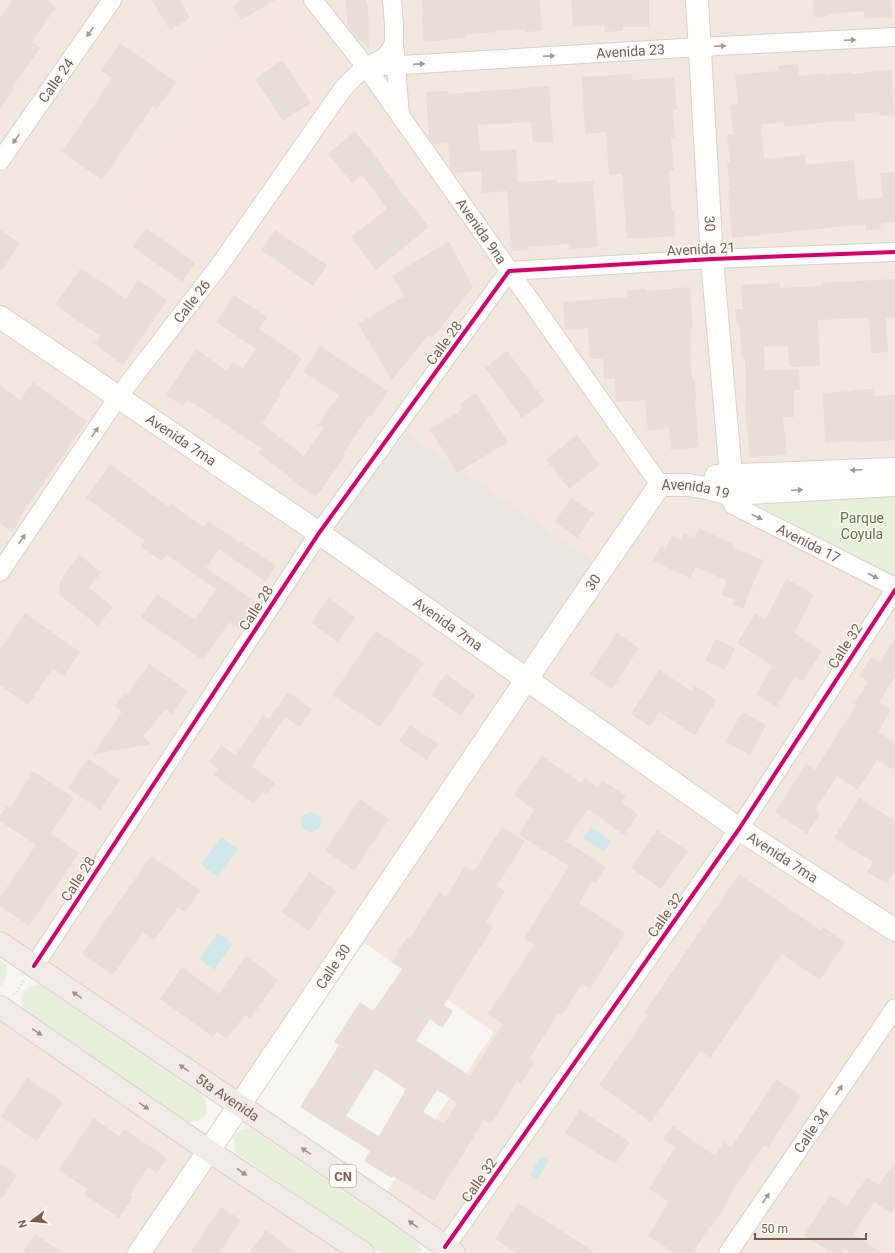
<svg xmlns="http://www.w3.org/2000/svg" width="895" height="1253" font-family="Roboto,sans-serif">
<style>
.residential{fill:#f2e8de}
.commercial{fill:#f6e8e1}
.industrial{fill:#ede5e0}
.green{fill:#e7f0db}
.water{fill:#d0e8ea}
.building{fill:#e6ded7;fill-rule:evenodd}
.lines{fill:none;stroke-linecap:round;stroke-linejoin:round}
.street-casing{stroke:#d7d1cb;stroke-width:20}
.secondary-casing{stroke:#d9d2cb;stroke-width:24}
.highway-casing{stroke:#dad1cc;stroke-width:24}
.path{stroke:#dcd5d0;stroke-width:2.5;stroke-dasharray:1 3;stroke-linecap:butt}
.street{stroke:#fefefd;stroke-width:18}
.secondary{stroke:#fefefd;stroke-width:22}
.highway{stroke:#f2eae7;stroke-width:22}
.cycleway-casing{stroke:#fffaf3;stroke-width:6}
.cycleway{stroke:#d6006c;stroke-width:4}
.oneway{fill:#a8958b}
.oneway2{fill:#a48e83}
.labels{text-anchor:middle;dominant-baseline:central;stroke-width:3;stroke-linejoin:round;paint-order:stroke}
.shield{fill:#fffaf3;stroke:#a28b7f;stroke-width:1}
.shield-label{font-size:13px;font-weight:bold;fill:#7a5c4d}
.street-label{font-size:14px;fill:#7a5c4d;stroke:#fffaf3}
.park-label{font-size:14px;fill:#537a41;stroke:#fffaf3}
</style>
<rect width="100%" height="100%" fill="#f9f5f0"/>
<!-- residential -->
<path class="residential" d="M0,0H895V469L688,485L895,587V1253H454L382,1202L391,1185L494,1032L366,944L353,938L240,1106L0,943Z
M0,1014L363,1253H0Z"/>
<!-- commercial -->
<path class="commercial" d="M276,0H279L444,232L316,336L123,197L197,93L183,70Z"/>
<!-- industrial -->
<path class="industrial" d="M397,427L603,568L526,678L319,533Z"/>
<!-- green -->
<path class="green" d="M895,492V578L756,510L757,502Z
M0,961L6,965C7,974 7,981 0,986Z
M40,985L204,1097C210,1114 207,1122 188,1122L24,1009L21,1000L23,991L31,986Z
M250,1128L418,1242L421,1251V1253H381L235,1152L234,1144V1135L242,1130Z"/>
<!-- water -->
<path class="water" d="M301 822a10 10 0 1 1 20 0a10 10 0 1 1-20 0Z
M591,827L611,841L604,852L583,838Z
M221,837L238,849L218,877L201,865Z
M218,933L233,944L214,970L199,959Z
M541,1156L549,1161L537,1179L530,1174Z"/>
<!-- building -->
<path class="building" d="M12,0H46L56,7L32,42L40,48L12,88L14,89L0,109V18Z
M152,0H180L190,18L170,30Z
M242,0H275L241,20L232,6Z
M345,0H366L368,7L369,47L358,39L348,28Z
M422,0H540L542,31L525,32V29L495,31V32L465,35V38L424,42L422,18L423,17Z
M571,0H649V27H623V31L605,32L604,25L573,27Z
M813,0H890L892,17L865,19L864,11L828,14L829,16L814,17Z
M120,43L176,82L157,109L153,106L102,180L62,152L112,78L101,71Z
M282,60L311,103L283,121L255,79Z
M798,64L799,76L826,73V75L851,72V74L891,70L895,114L880,116V112L855,114V121L838,122V121L784,127V122L761,125L764,159L805,155L806,165L854,160L858,200L883,197L880,173L895,172V222L880,224L881,229L866,231V224L732,238L728,191L730,190L727,163L730,162L727,135L733,134L730,105L738,104L735,75L779,71L778,66Z
M632,74V80L674,77L677,110H673L675,137L671,138L674,170L669,171L672,211L674,210L675,236L627,239L622,174L609,175L606,132L585,134L582,77Z
M549,86L553,142L533,143L531,122L478,125L480,151L516,149L518,182L557,180V183L593,181L598,247L569,249V244L529,247V250L511,251L507,191L482,193L481,171L453,173L450,168L448,143L433,144L429,139L426,92L448,91V94Z
M355,131L380,162L400,190L429,227L376,270L351,237L387,209L362,175L352,183L328,154Z
M146,228L195,263L182,282L133,247Z
M0,230L20,243L0,273Z
M275,230L327,265L313,286L261,250Z
M449,241L473,287L437,332L430,338L428,335L392,380L358,324L404,296L392,276Z
M81,268L126,299L138,280L167,300L123,365L94,344L100,336L55,305Z
M895,279V318H886L888,352L871,353L869,318L818,320L820,366L789,367L788,346L764,347L765,370H799L800,390H794V417H783L787,455L750,457L746,418L745,359H742L739,323H736L735,309H743L741,285L780,283V288L821,286V283Z
M690,287L693,329H690L691,351H690L692,379H695L696,399H695L699,447L671,450L669,428L648,431L645,400L616,402L615,379H604L603,359H590L588,328L565,330L563,302L627,297V290L646,289V291Z
M234,295L267,317L259,329L302,358L279,393L281,394L262,424L304,456L323,428L318,425L339,395L303,372L320,346L388,391L371,417L369,415L343,454L345,456L316,497L296,483V482L258,453L262,449L231,428L187,399L183,406L166,395L196,349L227,371L233,362L243,368L256,349L216,322Z
M507,351L545,401L522,418L485,368Z
M33,382L87,421L20,517L21,518L12,532L0,523V385L20,400Z
M873,389V396L895,395V440L855,443V441L825,443L823,393L852,391V390Z
M476,393L508,442L457,473L430,429L463,409L459,404Z
M577,435L600,465L569,489L546,459Z
M110,464L169,507L171,504L204,527L208,521L240,543L241,542L276,566L266,582L219,549L206,568L257,603L239,629L229,622L203,660L141,617L157,594L195,620L216,589L167,555L162,561L141,547L145,541L86,498Z
M571,498L594,513L577,538L555,522Z
M699,528L733,544L732,547L763,560L743,609L733,605L735,600L721,595L727,581L696,567L690,578L653,561L661,546L666,548L671,536L681,540L684,533L694,538Z
M79,555L101,572L89,588L113,607L98,626L60,595L59,587L61,579Z
M786,579L814,594L794,633L822,651L803,681L795,676L776,707L756,694L773,666L737,643L755,614L765,620Z
M328,598L355,617L338,642L311,623Z
M25,613L80,652L64,676L53,668L28,705L0,685V649Z
M376,631L424,663L380,727L332,695Z
M617,633L639,648L612,689L590,674Z
M895,638V676L879,702L891,710L878,732L895,743V771L877,760L858,790L837,776L815,810L820,813L807,834L775,812L806,764L815,770L856,705L854,704L868,682L859,676L871,657L880,662Z
M715,639L735,648L725,670L705,661Z
M149,664L188,691L172,714L165,709L143,737L152,744L93,754L122,712L115,706L125,692L128,694Z
M659,670L692,691L695,686L717,700L695,735L659,712L650,727L631,714Z
M446,674L475,695L461,716L431,695Z
M288,692L312,709L300,727L285,717L251,766L275,783L267,794L263,791L254,804L214,775L218,769L209,762L221,745L236,755L263,715L269,719Z
M742,712L766,725L750,755L726,742Z
M410,725L438,744L427,760L399,741Z
M542,756L581,783L585,778L598,787L602,780L626,796L621,802L638,814L624,835L588,809L566,841L606,867L596,883L592,881L579,903L625,933L590,989L582,984L561,1016L558,1013L530,1058L535,1062L521,1084L517,1081L491,1124L484,1120L434,1201L393,1176L392,1178L364,1161L370,1151L300,1107L339,1045L334,1042L360,1002L373,1011L402,969L392,962L407,937L410,938L439,892L446,897L465,866L474,871L502,827L525,841L497,886L505,891L486,922L493,927L444,1005L453,1011L442,1028L430,1019L416,1040L470,1076L503,1024L488,1014L534,945L524,938L569,866L519,835L534,810L514,795ZM375,1069L406,1089L379,1136L346,1116ZM437,1090L457,1103L444,1124L423,1112Z
M88,759L120,780L100,810L68,788Z
M33,771L74,798L51,833L79,853L29,926L0,906V897L36,845L0,821V816L7,806L10,808Z
M859,798L895,821V871L887,884L867,872L873,862L834,838Z
M360,799L389,819L354,871L325,850Z
M657,830L688,851L661,889L631,868Z
M151,856L200,890L185,912L178,907L154,940L143,932L113,975L82,954Z
M309,872L336,891L309,931L282,912Z
M739,874L820,930L823,927L845,942L820,980L782,954L710,1058L700,1051L651,1122L599,1085L648,1015L644,1013Z
M246,956L278,980L250,1019L245,1015L227,1039L217,1032L213,1037L160,999L182,967L219,994Z
M27,1078L63,1102L37,1141L1,1117Z
M776,1079L801,1096L768,1148L764,1145L727,1199L729,1200L711,1228L709,1227L693,1253H675L648,1236L669,1202L649,1189L675,1147L663,1139L673,1126L715,1156L724,1142L731,1148Z
M580,1110L630,1142L615,1164L565,1133Z
M93,1118L119,1136L124,1129L167,1158L157,1173L148,1167L130,1195L133,1197L119,1218L84,1194L87,1189L59,1170Z
M895,1162V1207L891,1213L874,1202L853,1234L882,1253H852L844,1248L841,1253H832L804,1235L830,1195L847,1206L867,1177L879,1185Z
M0,1164L17,1175L0,1201Z
M518,1203L596,1253H517L495,1239Z
M221,1207L241,1220L219,1253H190Z
M266,1230L296,1253H249Z
M35,1234L63,1253H22Z"/>
<g class="lines">
<defs>
<g id="street">
<path id="s1" d="M313,0L366,67L660,485"/>
<path d="M392,0L394,24V42L400,115"/>
<path id="s2" d="M369,67L700,47L895,37"/>
<path id="s3" d="M0,161L112,0"/>
<path id="s4" d="M730,494L733,505L895,587"/>
<path id="s5" d="M0,572L118,397L219,266L342,90C349,82 357,74 365,68C380,58 387,61 394,42"/>
<path d="M34,966L319,533L509,271L712,259L895,252"/>
<path d="M445,1247L739,829L895,590"/>
<path id="s6" d="M728,1253L895,1008"/>
</g>
<g id="secondary">
<path id="s7" d="M697,0L712,259L731,475L730,494"/>
<path id="s8" d="M0,317L319,533L739,829L895,930"/>
<path d="M716,476L895,469"/>
<path id="s9" d="M660,485H688L707,488L730,494L895,485"/>
<path id="s10" d="M139,1253C314,998 483,739 660,485"/>
</g>
<g id="highway">
<path id="s11" d="M0,943L382,1202L454,1253"/>
<path d="M0,1007L209,1151L363,1253"/>
</g>
</defs>
<!-- street casing -->
<use href="#street" class="street-casing"/>
<!-- secondary casing -->
<use href="#secondary" class="secondary-casing"/>
<!-- highway casing -->
<use href="#highway" class="highway-casing"/>
<!-- path -->
<path class="path" d="M14,995L24,981"/>
<!-- street -->
<use href="#street" class="street"/>
<!-- secondary -->
<use href="#secondary" class="secondary"/>
<!-- highway -->
<use href="#highway" class="highway"/>
<defs>
<path id="cycleway" d="M34,966L319,533L509,271L712,259L895,252
M445,1247L739,829L895,590"/>
</defs>
<!-- cycleway casing -->
<use href="#cycleway" class="cycleway-casing"/>
<!-- cycleway -->
<use href="#cycleway" class="cycleway"/>
</g>
<!-- one-way arrows -->
<defs><path id="oneway-solid" d="M-6-.8H1V-3.2L6.5 0L1 3.2V.8H-6Z"/></defs>
<g class="oneway">
<use href="#oneway-solid" transform="translate(90 32) rotate(125)"/>
<use href="#oneway-solid" transform="translate(850 40) rotate(-3)"/>
<use href="#oneway-solid" transform="translate(720 46) rotate(-3)"/>
<use href="#oneway-solid" transform="translate(549 56) rotate(-3)"/>
<use href="#oneway-solid" transform="translate(419 64) rotate(-3)"/>
<use href="#oneway-solid" transform="translate(16 139) rotate(125)"/>
<use href="#oneway-solid" transform="translate(95 432) rotate(-56)"/>
<use href="#oneway-solid" transform="translate(856 470) rotate(178)"/>
<use href="#oneway-solid" transform="translate(797 490) rotate(-3)"/>
<use href="#oneway-solid" transform="translate(757 517) rotate(27)"/>
<use href="#oneway-solid" transform="translate(22 539) rotate(-56)"/>
<use href="#oneway-solid" transform="translate(873 576) rotate(27)"/>
<use href="#oneway-solid" transform="translate(839 1090) rotate(-56)"/>
<use href="#oneway-solid" transform="translate(766 1198) rotate(-56)"/>
</g>
<g class="oneway2">
<use href="#oneway-solid" transform="translate(77 995) rotate(-146)"/>
<use href="#oneway-solid" transform="translate(37 1032) rotate(34)"/>
<use href="#oneway-solid" transform="translate(184 1068) rotate(-146)"/>
<use href="#oneway-solid" transform="translate(144 1106) rotate(34)"/>
<use href="#oneway-solid" transform="translate(306 1151) rotate(-146)"/>
<use href="#oneway-solid" transform="translate(242 1172) rotate(34)"/>
<use href="#oneway-solid" transform="translate(413 1224) rotate(-145)"/>
</g>
<g class="labels">
<!-- shield labels -->
<rect class="shield" x="330" y="1165" width="26" height="22" rx="3"/>
<g class="shield-label">
<text x="343" y="1176">CN</text>
</g>
<!-- street labels -->
<g class="street-label">
<text stroke="none"><textPath href="#s2" startOffset="262">Avenida 23</textPath></text>
<text stroke="none"><textPath href="#s3" startOffset="98">Calle 24</textPath></text>
<text stroke="none"><textPath href="#s7" startOffset="224">30</textPath></text>
<text stroke="none"><textPath href="#s1" startOffset="286">Avenida 9na</textPath></text>
<text transform="translate(701 249) rotate(-3)">Avenida 21</text>
<text stroke="none"><textPath href="#s5" startOffset="332">Calle 26</textPath></text>
<text transform="translate(444 343) rotate(-54)">Calle 28</text>
<text stroke="none"><textPath href="#s8" startOffset="219">Avenida 7ma</textPath></text>
<text stroke="none"><textPath href="#s9" startOffset="36">Avenida 19</textPath></text>
<text stroke="none"><textPath href="#s4" startOffset="96">Avenida 17</textPath></text>
<text stroke="none"><textPath href="#s10" startOffset="810">30</textPath></text>
<text transform="translate(256 608) rotate(-57)">Calle 28</text>
<text stroke="none"><textPath href="#s8" startOffset="543">Avenida 7ma</textPath></text>
<text transform="translate(845 646) rotate(-57)">Calle 32</text>
<text stroke="none"><textPath href="#s8" startOffset="951">Avenida 7ma</textPath></text>
<text transform="translate(78 879) rotate(-57)">Calle 28</text>
<text transform="translate(665 915) rotate(-55)">Calle 32</text>
<text stroke="none"><textPath href="#s10" startOffset="346">Calle 30</textPath></text>
<text stroke="none"><textPath href="#s11" startOffset="275">5ta Avenida</textPath></text>
<text stroke="none"><textPath href="#s6" startOffset="148">Calle 34</textPath></text>
<text transform="translate(479 1180) rotate(-55)">Calle 32</text>
</g>
<!-- park labels -->
<g class="park-label">
<text x="862" y="518">Parque<tspan x="862" dy="16">Coyula</tspan></text>
</g>
</g>
<!-- north arrow -->
<g transform="translate(32 1221) rotate(254)" stroke="#fffaf3" stroke-width="3" paint-order="stroke">
<path d="M0-3L7 15L0 10L-7 15Z" fill="#7a5c4d"/>
<text y="-6" font-size="11" font-weight="bold" text-anchor="middle" fill="#7a5c4d">N</text>
</g>
<!-- scale -->
<path d="M755 1233v6h111v-6" fill="none" stroke="#7a5c4d" stroke-width="2"/>
<text x="761" y="1233" font-size="12" fill="#7a5c4d" stroke="#fffaf3" stroke-width="3" paint-order="stroke">50 m</text>
</svg>
